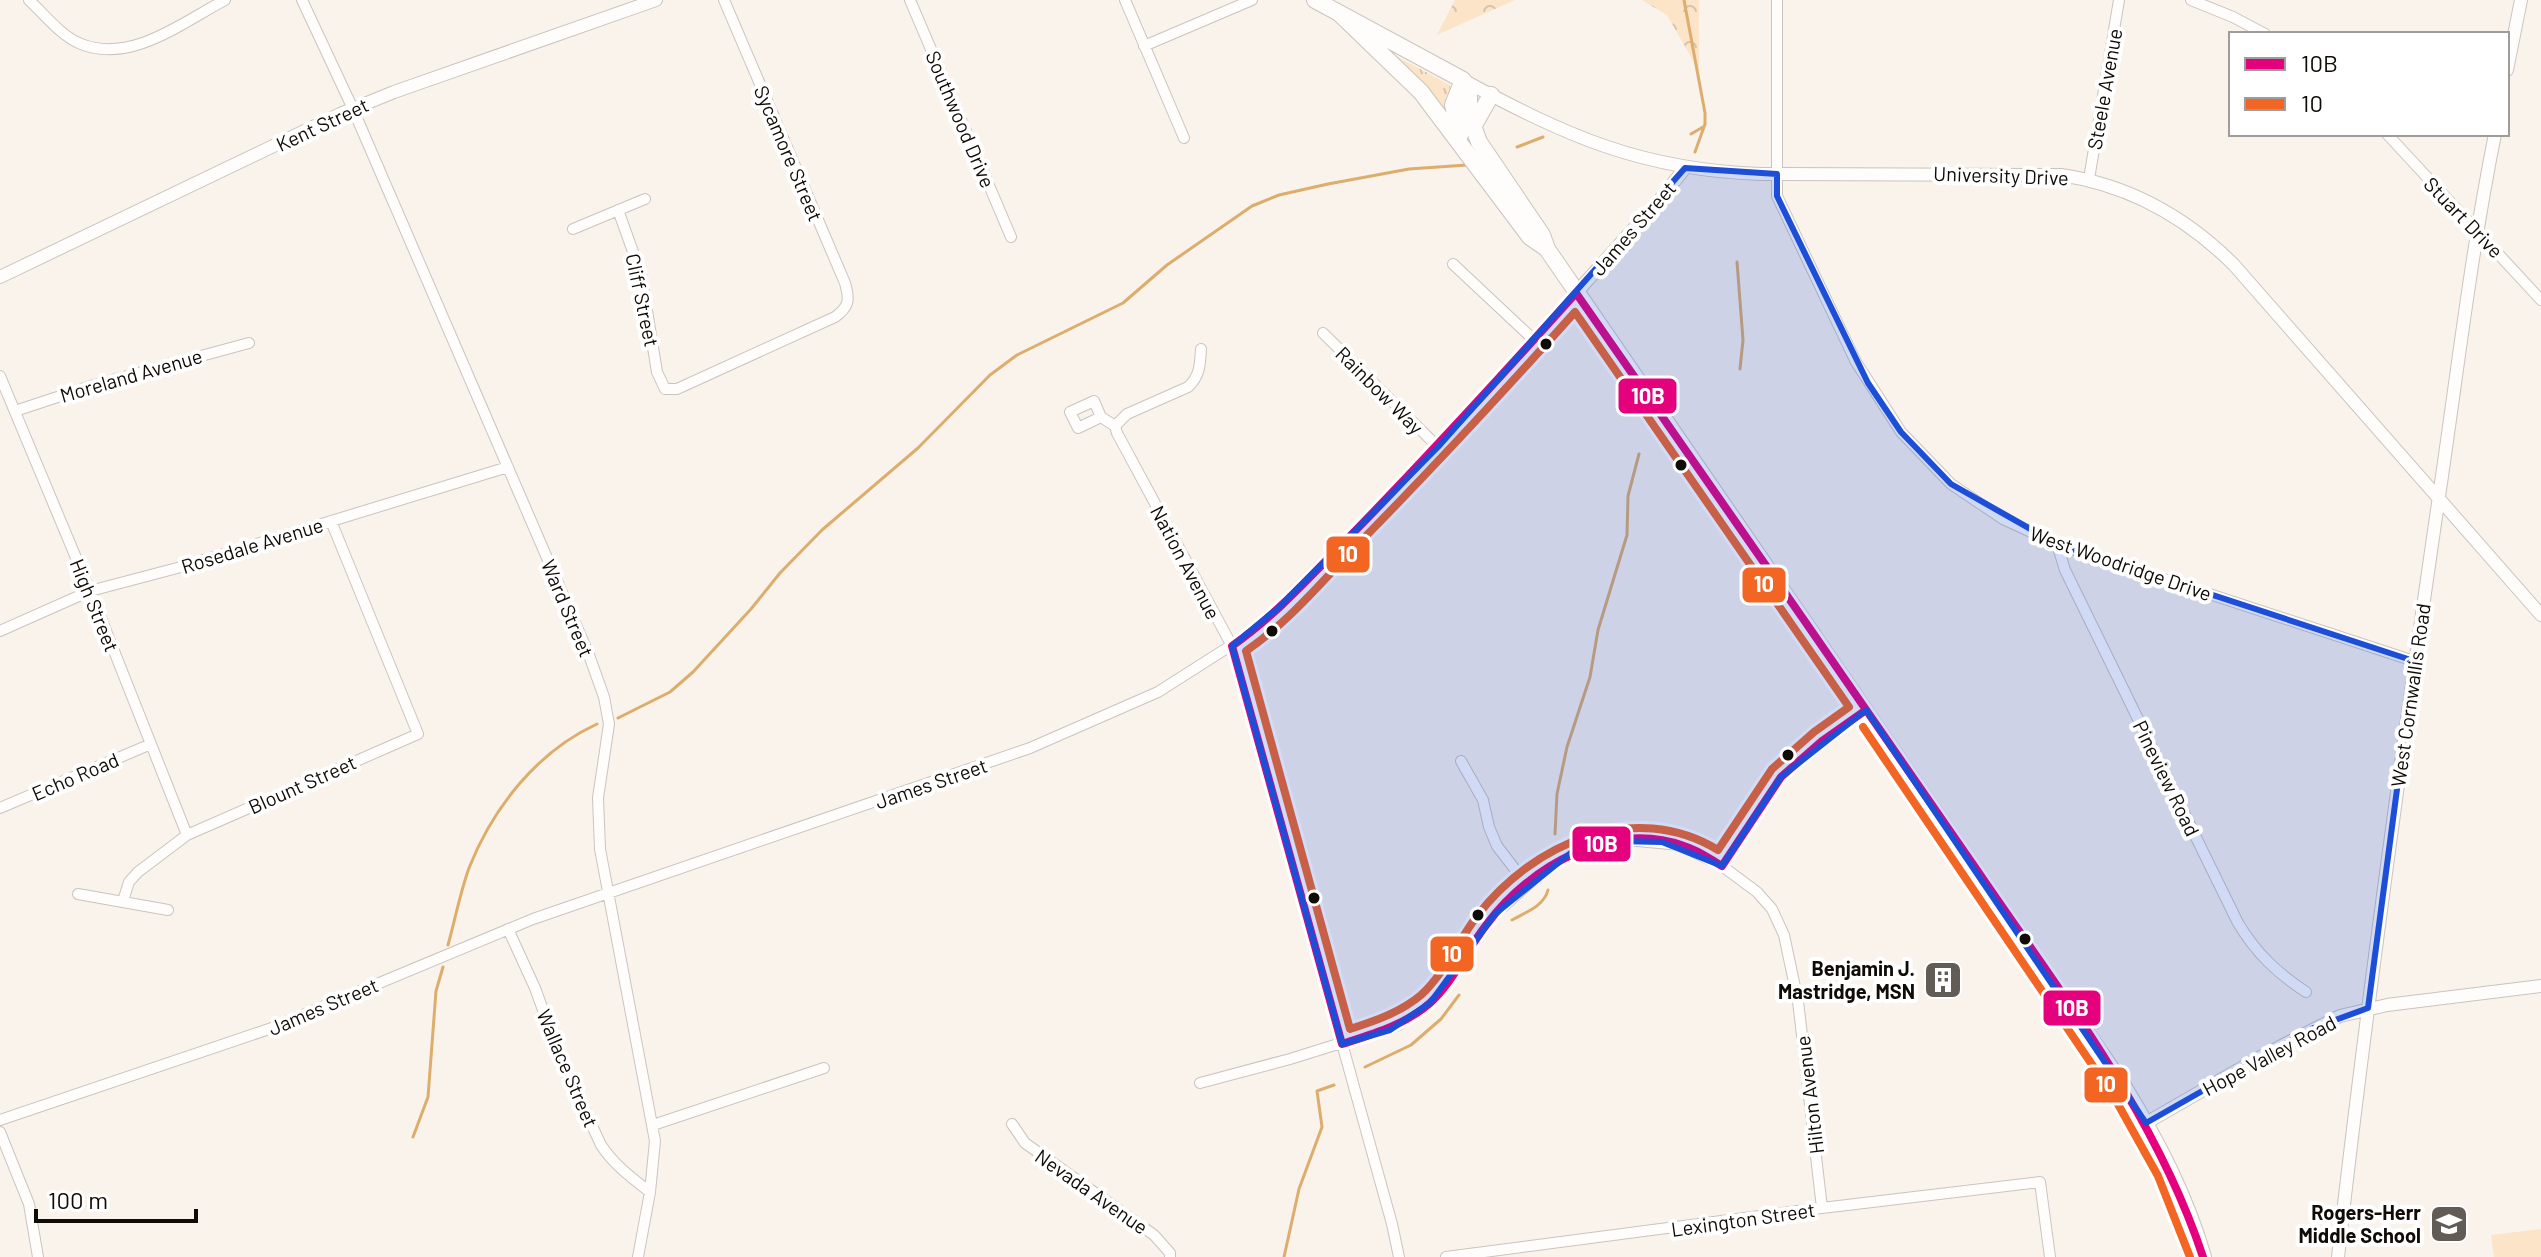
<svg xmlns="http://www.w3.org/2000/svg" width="2541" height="1257" font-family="Barlow,sans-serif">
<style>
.grass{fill:url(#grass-tufts)}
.forest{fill:url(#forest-crowns)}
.pitch{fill:#fce4c9}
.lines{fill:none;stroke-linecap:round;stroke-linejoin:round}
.stream{stroke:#ddad6d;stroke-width:3}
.minor-casing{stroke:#c9c4be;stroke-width:12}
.tertiary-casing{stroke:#c9c4be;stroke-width:14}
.primary-casing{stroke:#c9c4be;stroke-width:18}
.minor{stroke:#fefdfc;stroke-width:10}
.tertiary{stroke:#fefdfc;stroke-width:12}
.primary{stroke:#fefdfc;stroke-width:16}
.bus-1-casing{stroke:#fff;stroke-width:14}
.bus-2-casing{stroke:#fff;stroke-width:14}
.bus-1{stroke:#e5007d;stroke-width:8}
.bus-2{stroke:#f26522;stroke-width:8}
.marked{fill:#1d4ed8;fill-opacity:0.2;stroke:#1d4ed8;stroke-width:6;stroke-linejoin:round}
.bus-dot{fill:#0f0b06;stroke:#fff;stroke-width:3}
.labels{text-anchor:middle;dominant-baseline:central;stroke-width:8;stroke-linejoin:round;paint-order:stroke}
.street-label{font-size:20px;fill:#0f0b06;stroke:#fff}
.poi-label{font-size:20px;font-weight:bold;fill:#0f0b06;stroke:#fff;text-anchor:end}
.line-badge{stroke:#fff;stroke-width:3}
.badge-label{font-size:22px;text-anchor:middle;font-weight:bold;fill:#fff}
</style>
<defs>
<pattern id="grass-tufts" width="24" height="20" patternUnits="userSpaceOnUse" patternTransform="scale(2)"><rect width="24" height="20" fill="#fce4c9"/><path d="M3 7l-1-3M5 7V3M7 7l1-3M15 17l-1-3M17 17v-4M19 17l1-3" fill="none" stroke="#d7c2ab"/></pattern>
<pattern id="forest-crowns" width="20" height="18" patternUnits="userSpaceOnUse" patternTransform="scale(2)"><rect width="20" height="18" fill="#fce4c9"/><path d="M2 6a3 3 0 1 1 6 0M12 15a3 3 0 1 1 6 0" fill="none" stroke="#d7c2ab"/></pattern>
</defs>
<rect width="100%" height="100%" fill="#f9f3ec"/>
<!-- grass -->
<path class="grass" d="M1392,54L1450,85L1446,117Z"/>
<!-- forest -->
<path class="forest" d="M1455,0H1515L1437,35Z
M1642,0H1699V71L1667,15Z"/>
<!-- pitch -->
<path class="pitch" d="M2541,1229V1257H2494L2491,1235Z"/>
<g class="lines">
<!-- stream -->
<path class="stream" d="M1684,0L1705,113V124L1695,152
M1691,134L1703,127
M1517,147L1543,137
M1737,262L1743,340L1740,369
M618,718L670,692L693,672L751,609L780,573L822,530L918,448L990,375L1017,355L1123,303L1167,265L1252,206L1279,195L1328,184L1409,169L1467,165
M1555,834L1557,794L1567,747L1590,677L1598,630L1627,535L1628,496L1639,454
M1512,920C1526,912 1544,906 1548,890
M448,945C455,920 460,893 469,868C493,807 538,751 597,724
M1365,1067L1411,1045L1441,1019L1459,995
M413,1137L428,1097L436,991L443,967
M1284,1257L1299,1189L1322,1127L1317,1091L1334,1085"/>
<defs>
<path id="minor" d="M29,0C45,15 61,36 81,44C131,64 183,22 225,0
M302,0L353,109L589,655L604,697L609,724L598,798L600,849L655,1141L650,1192L638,1257
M910,0L1011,237
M1125,0L1184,138
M1777,0V196L1856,362L1901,432L1951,484L2003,519L2057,544L2414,661
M2191,0L2233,17L2265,34
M1144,46L1252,0
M2387,134L2541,300
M2089,179L2119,0
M618,210L641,274L657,372L665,389H677L835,317C849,307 850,300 845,283L724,0
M573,229L645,199
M1453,264L1534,340
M1323,333L1438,447
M0,376L97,608L187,835
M15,411L94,385L249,343
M1101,417L1078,428L1070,412L1094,401L1101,417L1115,426
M1115,426L1117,433L1232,646L1392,1224L1399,1257
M1115,426L1127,414L1188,387C1200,376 1200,365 1201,349
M2057,544L2065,570L2238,923C2256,953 2277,973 2306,992
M0,631L90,591L181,567L508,467
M1461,761L1483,800L1489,827L1497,846L1527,885
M0,808L151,744
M1722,866L1781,777L1822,741L1866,710
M78,894L168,910
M123,901L129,882L138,872L187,835L418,734L331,521
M508,929L535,988L560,1057L601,1145C614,1165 632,1178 650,1192
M1200,1083L1290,1059L1399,1025L1438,994L1495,914L1545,869L1573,851L1592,845L1627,840L1680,845L1722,866L1757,892L1772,909L1784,935L1798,1001L1822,1208
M0,1120L269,1029L533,919L1030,748L1158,692L1249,634L1278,608L1438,447L1576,293
M1012,1124L1025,1143L1154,1235L1170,1253V1257
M653,1125L824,1068
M0,1132L29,1204L38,1257
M1446,1257L1805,1210L2040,1182L2050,1257"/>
<path id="tertiary" d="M2507,70L2521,0
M1463,80C1566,136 1642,170 1761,174L2061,175C2129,185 2186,217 2234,265L2541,615
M0,277L340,114L394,92L656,0
M1576,293L1662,197L1685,168
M2146,1123L2264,1055L2340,1016L2387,1005L2541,986
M2338,1257C2366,1007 2401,758 2437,510C2456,384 2470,258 2495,134"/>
<path id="primary" d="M1315,0L1463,80
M1339,13L1421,92L1530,237L1546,248
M1463,80L1469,93V115L1479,142L1542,235L1547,249L2123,1086C2156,1140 2185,1195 2203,1257
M1474,125L1491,95
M1460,135L1453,105L1463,80"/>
</defs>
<!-- minor casing -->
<use href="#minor" class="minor-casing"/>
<!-- tertiary casing -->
<use href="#tertiary" class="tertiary-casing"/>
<!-- primary casing -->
<use href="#primary" class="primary-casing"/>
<!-- minor -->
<use href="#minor" class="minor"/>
<!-- tertiary -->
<use href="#tertiary" class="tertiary"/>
<!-- primary -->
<use href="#primary" class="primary"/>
<defs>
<path id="bus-1" d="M1866,710L1822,741L1781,777L1722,866C1710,859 1698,850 1684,846C1611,820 1530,866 1487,924C1467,949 1454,981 1430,1003C1405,1025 1373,1034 1342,1044L1232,646C1279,613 1316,570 1356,530C1431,453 1504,373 1576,293C1710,486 1846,679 1979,873C2062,995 2156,1115 2203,1257"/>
<path id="bus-2" d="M1575,312L1849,707L1814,732L1772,769L1718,850C1634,799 1533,843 1477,916C1458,941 1445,973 1421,995C1401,1012 1375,1021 1350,1029L1246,651C1290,621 1324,579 1361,541C1434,467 1505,390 1575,312Z
M1863,727L2114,1097L2158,1176L2190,1257"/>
</defs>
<!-- bus-1 casing -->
<use href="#bus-1" class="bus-1-casing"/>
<!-- bus-2 casing -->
<use href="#bus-2" class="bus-2-casing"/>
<!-- bus-1 -->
<use href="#bus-1" class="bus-1"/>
<!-- bus-2 -->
<use href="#bus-2" class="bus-2"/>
</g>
<!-- marked area -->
<path class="marked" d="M1685,168L1777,174V196L1868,383L1901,432L1951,484L2057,544L2414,661L2368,1008L2311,1029L2146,1123L1866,710L1781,777L1722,866L1662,842L1615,841L1573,851L1495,914L1430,1003L1390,1030L1342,1044L1232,646L1278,608L1438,447Z"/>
<!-- icons -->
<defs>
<symbol id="building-square" viewBox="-11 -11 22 22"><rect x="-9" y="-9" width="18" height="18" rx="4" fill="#615c56" stroke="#fff"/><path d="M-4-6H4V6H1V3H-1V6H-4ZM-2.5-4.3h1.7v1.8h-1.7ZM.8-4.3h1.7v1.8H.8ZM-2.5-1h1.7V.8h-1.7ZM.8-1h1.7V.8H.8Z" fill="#fff"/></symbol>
<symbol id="school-square" viewBox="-11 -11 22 22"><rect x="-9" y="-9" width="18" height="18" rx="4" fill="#615c56" stroke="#fff"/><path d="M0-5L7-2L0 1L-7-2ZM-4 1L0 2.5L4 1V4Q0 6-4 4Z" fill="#fff"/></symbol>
</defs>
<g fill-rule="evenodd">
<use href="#building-square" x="1921" y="958" width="44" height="44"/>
<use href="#school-square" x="2427" y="1202" width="44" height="44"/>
</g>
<!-- markers -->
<g class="bus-dot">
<circle cx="1546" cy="344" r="7"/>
<circle cx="1681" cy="465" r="7"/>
<circle cx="1272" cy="631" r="7"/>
<circle cx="1788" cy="755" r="7"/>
<circle cx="1314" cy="898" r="7"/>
<circle cx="1478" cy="915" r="7"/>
<circle cx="2025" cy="939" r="7"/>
</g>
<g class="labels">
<!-- street labels -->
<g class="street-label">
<text transform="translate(2104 89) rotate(-80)">Steele Avenue</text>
<text transform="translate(961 119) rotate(67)">Southwood Drive</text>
<text transform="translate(322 124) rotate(-25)">Kent Street</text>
<text transform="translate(789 153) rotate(67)">Sycamore Street</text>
<text transform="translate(2001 175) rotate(2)">University Drive</text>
<text transform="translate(2464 217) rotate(46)">Stuart Drive</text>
<text transform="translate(1633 228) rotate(-49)">James Street</text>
<text transform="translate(643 300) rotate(78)">Cliff Street</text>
<text transform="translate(131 375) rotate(-16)">Moreland Avenue</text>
<text transform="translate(1380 390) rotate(45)">Rainbow Way</text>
<text transform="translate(252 545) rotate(-17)">Rosedale Avenue</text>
<text transform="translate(1186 562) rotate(62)">Nation Avenue</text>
<text transform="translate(2121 563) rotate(19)">West Woodridge Drive</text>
<text transform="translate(95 605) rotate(68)">High Street</text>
<text transform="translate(568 608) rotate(67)">Ward Street</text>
<text transform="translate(2410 695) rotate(-82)">West Cornwallis Road</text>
<text transform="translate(75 776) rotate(-23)">Echo Road</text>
<text transform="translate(2167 778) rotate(64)">Pineview Road</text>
<text transform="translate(931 783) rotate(-19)">James Street</text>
<text transform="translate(302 784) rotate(-24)">Blount Street</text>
<text transform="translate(323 1006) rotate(-23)">James Street</text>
<text transform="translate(2269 1055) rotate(-28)">Hope Valley Road</text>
<text transform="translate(568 1068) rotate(67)">Wallace Street</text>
<text transform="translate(1809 1095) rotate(-97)">Hilton Avenue</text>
<text transform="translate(1092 1191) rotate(35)">Nevada Avenue</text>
<text transform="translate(1743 1219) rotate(-8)">Lexington Street</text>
</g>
<!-- poi labels -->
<g class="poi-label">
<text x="1915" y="968">Benjamin J.<tspan x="1915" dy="23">Mastridge, MSN</tspan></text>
<text x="2421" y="1212">Rogers-Herr<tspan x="2421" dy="23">Middle School</tspan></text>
</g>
</g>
<g class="line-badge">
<rect x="1617" y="377" width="61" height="38" rx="8" fill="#e5007d"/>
<rect x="1325" y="535" width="46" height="39" rx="8" fill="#f26522"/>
<rect x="1741" y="566" width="46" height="38" rx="8" fill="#f26522"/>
<rect x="1571" y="825" width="61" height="38" rx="8" fill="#e5007d"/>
<rect x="1429" y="935" width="46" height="38" rx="8" fill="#f26522"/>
<rect x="2042" y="989" width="60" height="38" rx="8" fill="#e5007d"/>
<rect x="2083" y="1066" width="46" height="38" rx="8" fill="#f26522"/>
</g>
<g class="badge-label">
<text x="1648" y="404">10B</text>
<text x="1348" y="562">10</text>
<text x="1764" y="592">10</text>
<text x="1601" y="852">10B</text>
<text x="1452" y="962">10</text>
<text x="2072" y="1016">10B</text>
<text x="2106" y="1092">10</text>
</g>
<!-- legend -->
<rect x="2229" y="32" width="280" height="104" fill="#ffffff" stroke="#9f9d9b" stroke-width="2"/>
<rect x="2245" y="58" width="40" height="12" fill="#e5007d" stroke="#9f9d9b" stroke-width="2"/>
<text x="2301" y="72" font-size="24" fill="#0f0b06">10B</text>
<rect x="2245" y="98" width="40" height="12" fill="#f26522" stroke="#9f9d9b" stroke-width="2"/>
<text x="2301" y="112" font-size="24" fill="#0f0b06">10</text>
<!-- scale -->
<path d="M36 1209v12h160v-12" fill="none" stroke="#0f0b06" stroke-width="4"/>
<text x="48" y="1209" font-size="24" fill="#0f0b06" stroke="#ffffff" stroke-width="6" paint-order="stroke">100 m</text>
</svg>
